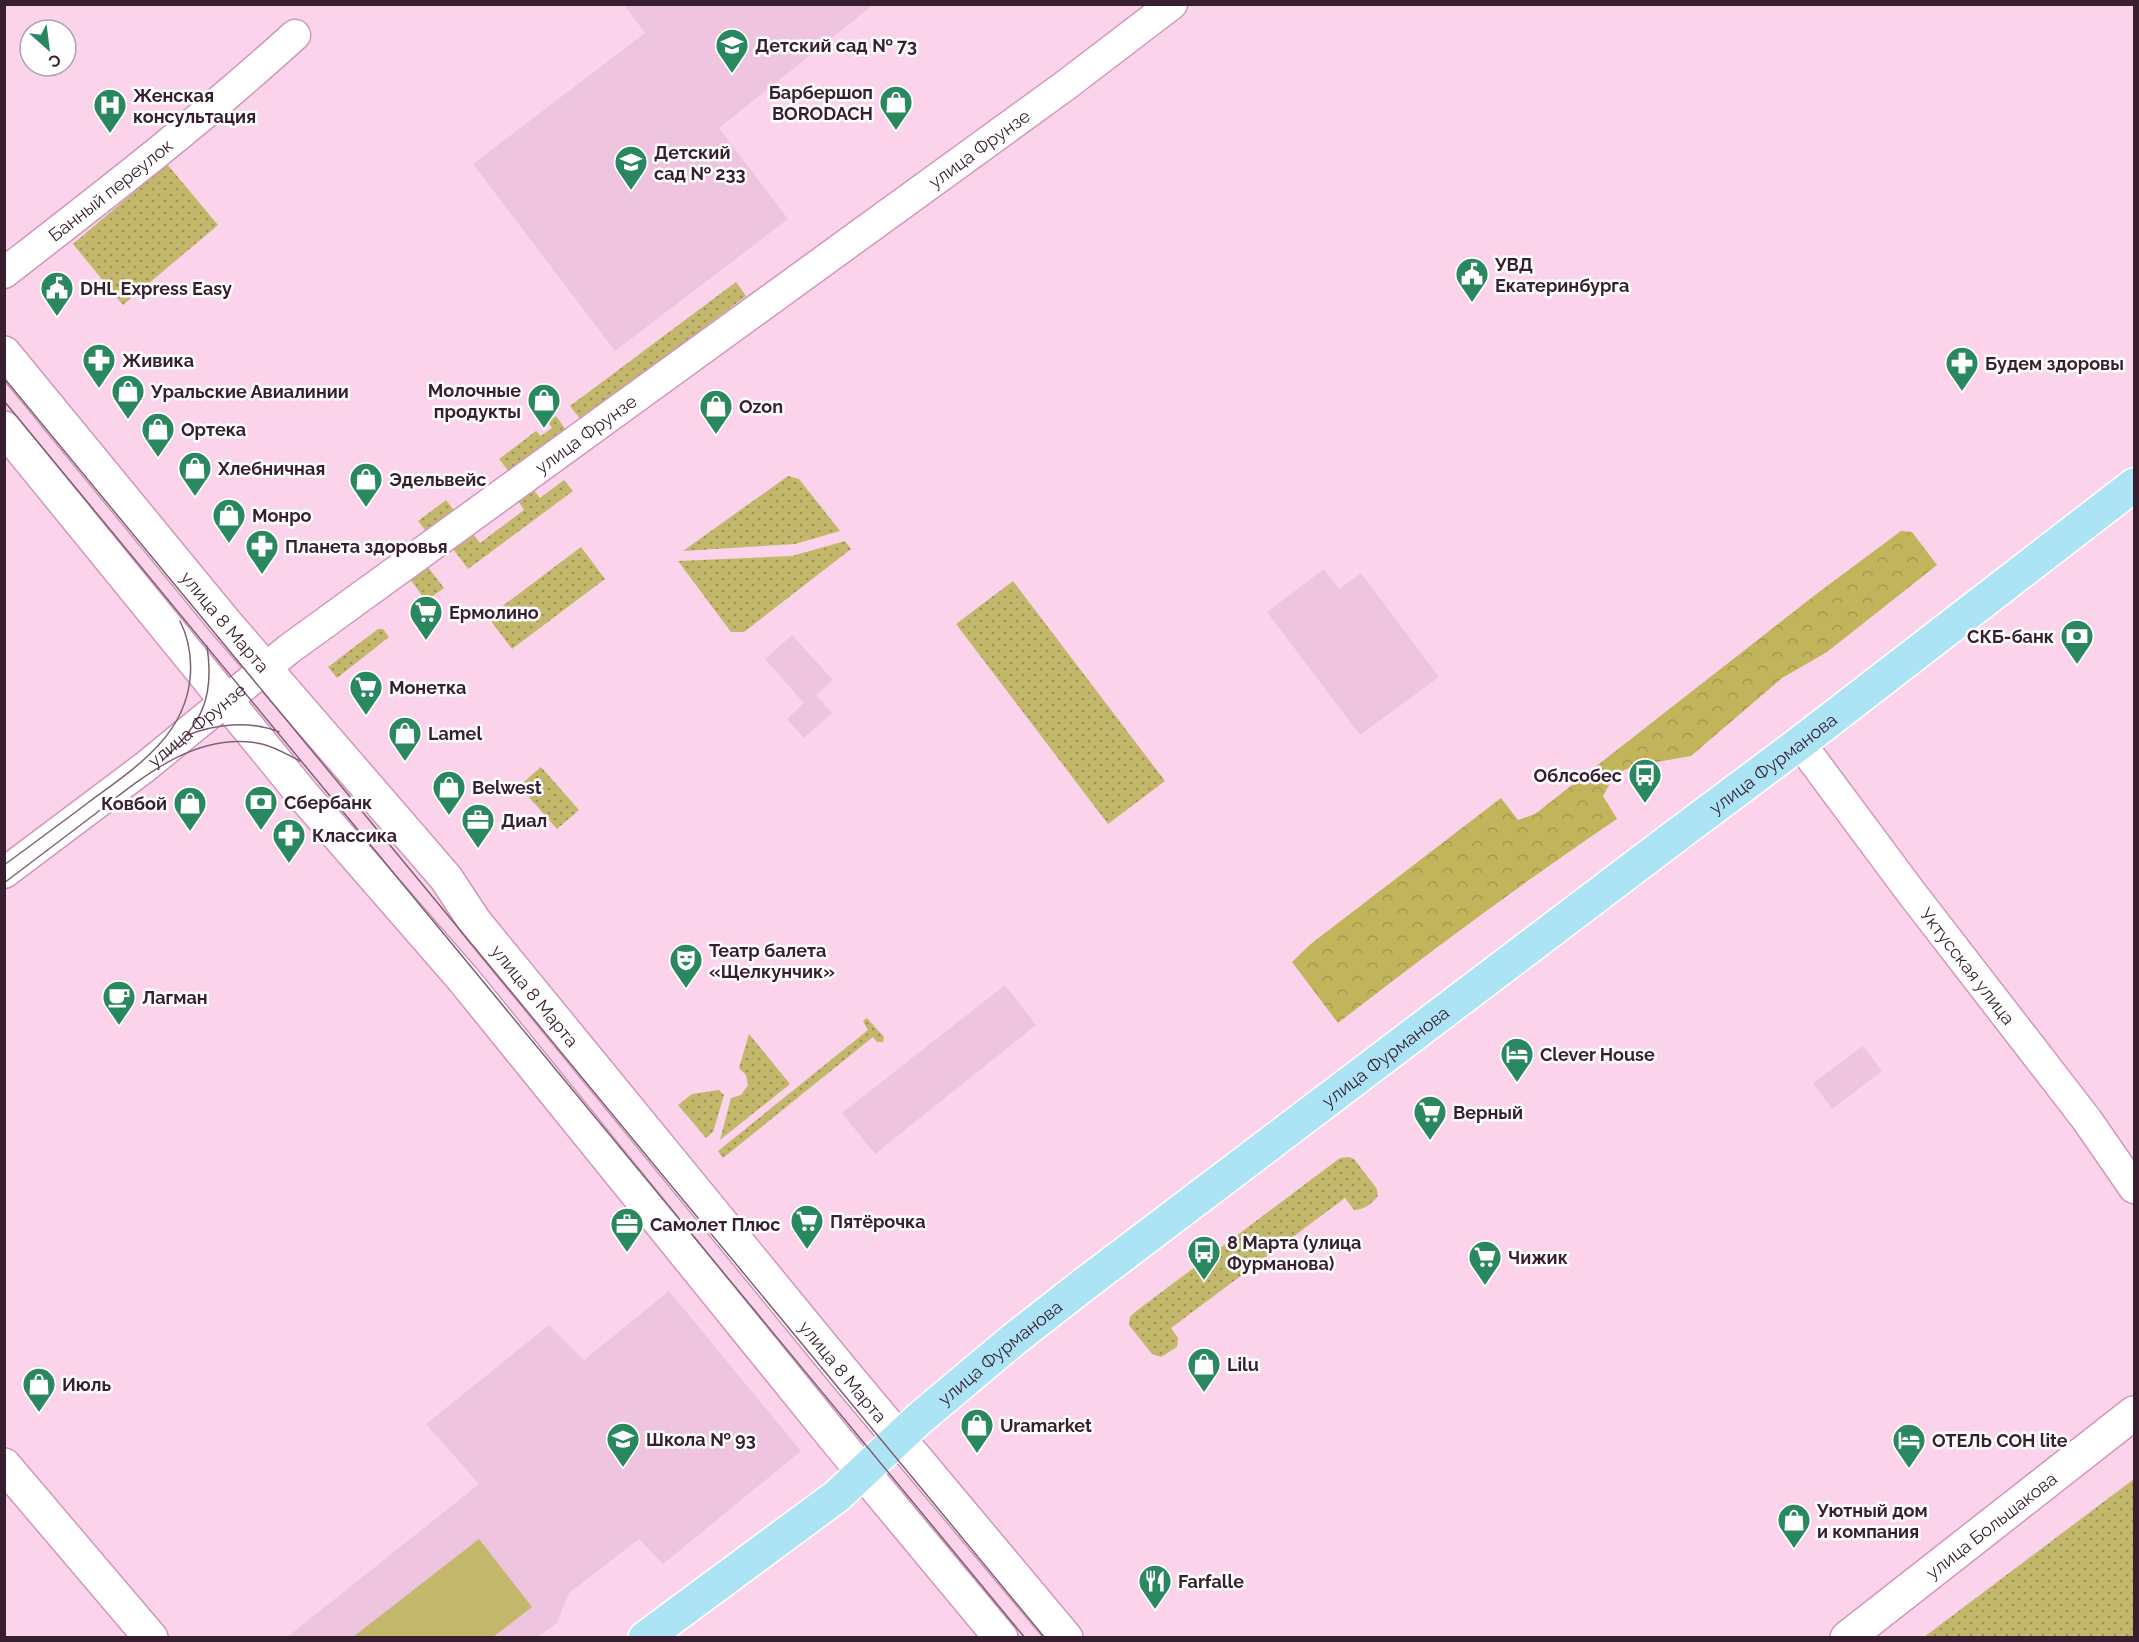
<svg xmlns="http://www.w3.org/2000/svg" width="2139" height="1642" font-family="Raleway,sans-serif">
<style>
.built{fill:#eec4df}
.grass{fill:url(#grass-dots)}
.forest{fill:url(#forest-crowns)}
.garden{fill:#c3b76b}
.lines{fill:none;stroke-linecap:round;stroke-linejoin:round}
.street-casing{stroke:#d395bc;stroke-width:33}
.secondary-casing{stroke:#d395bc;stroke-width:36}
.primary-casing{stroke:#fff;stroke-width:36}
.street{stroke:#fff;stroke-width:30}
.secondary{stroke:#fff;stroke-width:33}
.primary{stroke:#ace3f5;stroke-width:33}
.tram{stroke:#7f6174;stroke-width:1.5}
.labels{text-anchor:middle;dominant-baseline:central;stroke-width:5;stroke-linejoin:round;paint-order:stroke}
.poi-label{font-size:18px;font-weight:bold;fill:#371f2f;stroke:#fff;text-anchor:start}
.street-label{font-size:18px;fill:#371f2f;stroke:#fff}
</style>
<defs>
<pattern id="grass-dots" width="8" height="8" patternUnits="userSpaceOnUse" patternTransform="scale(1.5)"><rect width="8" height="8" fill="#c3b76b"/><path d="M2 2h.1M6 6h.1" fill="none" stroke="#9f9458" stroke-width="1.8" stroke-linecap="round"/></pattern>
<pattern id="forest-crowns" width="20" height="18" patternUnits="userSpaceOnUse" patternTransform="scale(1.5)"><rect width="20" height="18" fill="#c1b45b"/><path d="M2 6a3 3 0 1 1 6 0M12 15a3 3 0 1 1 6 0" fill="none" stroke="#a69a4f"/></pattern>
</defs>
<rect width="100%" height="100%" fill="#fbd4ec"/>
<!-- built -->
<path class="built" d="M624,5H873L719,128L788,219L615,351L473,164L645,33Z
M1324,569L1339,589L1361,573L1439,677L1360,735L1267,612Z
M792,635L833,680L816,695L832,713L804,738L787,719L804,703L765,659Z
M1005,985L1036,1025L875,1154L842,1113Z
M1863,1046L1882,1071L1832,1109L1813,1083Z
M669,1291L801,1451L663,1564L639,1539L569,1593L557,1623L537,1637L286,1638L479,1484L426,1424L549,1325L584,1360Z"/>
<!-- grass -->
<path class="grass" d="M167,164L218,225L123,305L73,244Z
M736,282L746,296L581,420L570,406Z
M556,416L566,430L510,473L499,459L536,431L541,436L552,428L548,422Z
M788,476L799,479L840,531L795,544L683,551Z
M564,480L573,491L468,569L450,545L470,530L480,543L524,510L515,496L530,485L540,498Z
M446,500L457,514L429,535L418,521Z
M845,541L851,549L744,632H731L678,561L792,556Z
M581,547L605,579L512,649L488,617Z
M425,563L444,588L426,601L408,576Z
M1013,581L1165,781L1108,824L956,624Z
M378,629H383L389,637L337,678L328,667Z
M541,767L579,810L557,829L519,786Z
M867,1018L884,1037L883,1042H877L873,1037L723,1158L718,1151L868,1030L863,1021Z
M749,1034L790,1084L720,1140L731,1098L741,1095L748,1085L746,1075L739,1068Z
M719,1090L724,1095L713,1132L706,1138L678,1105L692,1094Z
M1349,1157L1354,1159L1377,1189L1378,1196C1371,1204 1366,1209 1354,1210L1345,1198L1171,1328L1178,1338L1177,1347L1161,1357L1152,1354L1129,1325L1130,1317L1135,1312L1340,1158Z
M2134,1479V1637H1924Z"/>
<!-- forest -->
<path class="forest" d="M1901,531L1912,532L1937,565L1827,652L1782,678L1691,756L1634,766L1615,774L1603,796L1617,819C1522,883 1429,952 1338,1023L1292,962L1312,943L1501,798L1518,820L1535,814L1815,595Z"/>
<!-- garden -->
<path class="garden" d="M479,1539L532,1607L493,1637H353Z"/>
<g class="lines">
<defs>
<g id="street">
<path id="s1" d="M4,273C103,196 203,119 295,35"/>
<path id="s2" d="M1800,743L1910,891L2087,1120L2134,1188"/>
<path id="s3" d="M4,873L145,767L289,649L1066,85L1172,4"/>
</g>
<g id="secondary">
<path id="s4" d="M4,353L224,621L446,878L475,922L845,1374L1066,1638"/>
<path d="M4,428L303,795L464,980L834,1437L1001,1638"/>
<path d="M4,1465L151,1638"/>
<path id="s5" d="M1847,1638L2134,1413"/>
</g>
<g id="primary">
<path id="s6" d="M645,1638L837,1496L919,1419L1013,1340L1082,1286L1673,838L1800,743L2134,485"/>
</g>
</defs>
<!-- street casing -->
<use href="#street" class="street-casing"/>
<!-- secondary casing -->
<use href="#secondary" class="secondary-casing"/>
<!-- primary casing -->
<use href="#primary" class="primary-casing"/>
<!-- street -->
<use href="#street" class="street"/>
<!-- secondary -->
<use href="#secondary" class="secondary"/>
<!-- primary -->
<use href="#primary" class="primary"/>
<!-- tram -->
<path class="tram" d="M4,378L1045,1638
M4,401L1025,1638
M185,736C215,724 249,720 279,732
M163,760C201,724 215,699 207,646
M4,865C33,844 61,823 89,802C133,769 184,738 190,679C192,659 189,639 180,621
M4,883C36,859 67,835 99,811C145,775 199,730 262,744C275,747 288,755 300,761"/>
</g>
<!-- icons -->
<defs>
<symbol id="school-pin" viewBox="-11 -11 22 30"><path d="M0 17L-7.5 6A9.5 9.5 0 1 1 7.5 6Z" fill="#29885f" stroke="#fff"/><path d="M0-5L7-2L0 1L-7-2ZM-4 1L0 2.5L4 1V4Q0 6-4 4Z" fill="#fff"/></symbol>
<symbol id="shop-pin" viewBox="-11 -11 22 30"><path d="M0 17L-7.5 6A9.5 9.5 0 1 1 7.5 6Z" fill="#29885f" stroke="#fff"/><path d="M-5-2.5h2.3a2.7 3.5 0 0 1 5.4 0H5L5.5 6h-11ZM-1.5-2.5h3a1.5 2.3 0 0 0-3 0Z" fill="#fff"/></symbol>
<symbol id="hospital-pin" viewBox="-11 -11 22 30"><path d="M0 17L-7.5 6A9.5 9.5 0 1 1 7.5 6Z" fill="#29885f" stroke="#fff"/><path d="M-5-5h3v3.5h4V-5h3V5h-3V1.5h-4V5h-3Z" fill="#fff"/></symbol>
<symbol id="civic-pin" viewBox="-11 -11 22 30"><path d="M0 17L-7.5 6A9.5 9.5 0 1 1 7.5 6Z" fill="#29885f" stroke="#fff"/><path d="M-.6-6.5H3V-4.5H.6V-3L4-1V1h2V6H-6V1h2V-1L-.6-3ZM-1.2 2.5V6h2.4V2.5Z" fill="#fff"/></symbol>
<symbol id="pharmacy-pin" viewBox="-11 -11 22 30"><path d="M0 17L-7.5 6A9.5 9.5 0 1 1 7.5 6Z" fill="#29885f" stroke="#fff"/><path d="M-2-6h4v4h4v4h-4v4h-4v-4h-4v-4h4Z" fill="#fff"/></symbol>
<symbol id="supermarket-pin" viewBox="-11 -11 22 30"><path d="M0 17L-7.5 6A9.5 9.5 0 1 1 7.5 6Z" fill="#29885f" stroke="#fff"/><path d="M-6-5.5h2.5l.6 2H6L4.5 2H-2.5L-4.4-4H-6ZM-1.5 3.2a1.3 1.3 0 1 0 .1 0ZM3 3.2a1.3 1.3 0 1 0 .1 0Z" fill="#fff"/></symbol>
<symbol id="bank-pin" viewBox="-11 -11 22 30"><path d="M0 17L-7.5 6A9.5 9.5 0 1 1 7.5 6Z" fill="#29885f" stroke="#fff"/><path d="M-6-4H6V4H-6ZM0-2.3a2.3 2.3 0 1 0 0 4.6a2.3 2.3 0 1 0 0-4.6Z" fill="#fff"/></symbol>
<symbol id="bus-pin" viewBox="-11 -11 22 30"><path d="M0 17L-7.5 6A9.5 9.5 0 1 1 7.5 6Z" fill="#29885f" stroke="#fff"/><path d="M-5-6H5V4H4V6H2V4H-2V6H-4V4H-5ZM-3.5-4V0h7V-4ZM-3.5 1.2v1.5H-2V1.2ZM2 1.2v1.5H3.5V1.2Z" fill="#fff"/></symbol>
<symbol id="office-pin" viewBox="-11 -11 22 30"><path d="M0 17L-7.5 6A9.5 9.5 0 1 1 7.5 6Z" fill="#29885f" stroke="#fff"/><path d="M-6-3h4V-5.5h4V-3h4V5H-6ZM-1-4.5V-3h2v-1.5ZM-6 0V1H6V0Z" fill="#fff"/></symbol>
<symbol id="theatre-pin" viewBox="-11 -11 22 30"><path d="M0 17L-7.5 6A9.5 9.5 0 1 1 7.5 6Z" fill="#29885f" stroke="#fff"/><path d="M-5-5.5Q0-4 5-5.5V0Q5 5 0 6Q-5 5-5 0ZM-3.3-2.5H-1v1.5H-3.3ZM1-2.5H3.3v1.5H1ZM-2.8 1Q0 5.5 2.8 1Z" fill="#fff"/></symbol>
<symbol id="cafe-pin" viewBox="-11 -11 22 30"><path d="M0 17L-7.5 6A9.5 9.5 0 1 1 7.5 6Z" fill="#29885f" stroke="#fff"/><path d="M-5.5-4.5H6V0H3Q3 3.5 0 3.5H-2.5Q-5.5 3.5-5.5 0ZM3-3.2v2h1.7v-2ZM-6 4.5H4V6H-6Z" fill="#fff"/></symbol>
<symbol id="hotel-pin" viewBox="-11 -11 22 30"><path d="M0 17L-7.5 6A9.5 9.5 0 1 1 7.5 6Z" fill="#29885f" stroke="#fff"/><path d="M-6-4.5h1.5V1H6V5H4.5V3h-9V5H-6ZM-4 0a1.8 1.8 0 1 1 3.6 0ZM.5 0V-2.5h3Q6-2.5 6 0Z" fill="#fff"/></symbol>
<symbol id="restaurant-pin" viewBox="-11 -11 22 30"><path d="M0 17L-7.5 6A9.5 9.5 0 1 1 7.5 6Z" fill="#29885f" stroke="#fff"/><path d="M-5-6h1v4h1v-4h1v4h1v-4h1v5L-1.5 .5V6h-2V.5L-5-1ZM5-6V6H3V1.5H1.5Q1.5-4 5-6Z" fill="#fff"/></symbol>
</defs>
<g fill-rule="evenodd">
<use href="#school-pin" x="713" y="26" width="38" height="52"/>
<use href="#shop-pin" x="877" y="83" width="38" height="52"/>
<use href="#hospital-pin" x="91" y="86" width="38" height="52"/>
<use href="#school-pin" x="612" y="143" width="38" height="52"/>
<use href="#civic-pin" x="1453" y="255" width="38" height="52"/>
<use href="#civic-pin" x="38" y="269" width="38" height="52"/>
<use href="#pharmacy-pin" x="80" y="341" width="38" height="52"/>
<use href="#pharmacy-pin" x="1943" y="344" width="38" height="52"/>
<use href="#shop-pin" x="109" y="372" width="38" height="52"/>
<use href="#shop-pin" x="525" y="381" width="38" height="52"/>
<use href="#shop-pin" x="697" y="387" width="38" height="52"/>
<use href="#shop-pin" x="139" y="410" width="38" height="52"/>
<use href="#shop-pin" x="176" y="449" width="38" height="52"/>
<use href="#shop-pin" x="347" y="460" width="38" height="52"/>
<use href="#shop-pin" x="210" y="496" width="38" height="52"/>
<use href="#pharmacy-pin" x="243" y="527" width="38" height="52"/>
<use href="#supermarket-pin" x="407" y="593" width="38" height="52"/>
<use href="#bank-pin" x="2058" y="617" width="38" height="52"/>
<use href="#supermarket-pin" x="347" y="668" width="38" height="52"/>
<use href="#shop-pin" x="386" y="714" width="38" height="52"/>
<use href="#bus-pin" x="1626" y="756" width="38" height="52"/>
<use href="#shop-pin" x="430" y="768" width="38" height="52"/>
<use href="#bank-pin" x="242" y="783" width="38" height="52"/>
<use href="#shop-pin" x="171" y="784" width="38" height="52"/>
<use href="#office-pin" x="459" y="801" width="38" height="52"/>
<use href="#pharmacy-pin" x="270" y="816" width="38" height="52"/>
<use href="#theatre-pin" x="667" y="941" width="38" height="52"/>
<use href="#cafe-pin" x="100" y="978" width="38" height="52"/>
<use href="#hotel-pin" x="1498" y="1035" width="38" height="52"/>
<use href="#supermarket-pin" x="1411" y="1093" width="38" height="52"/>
<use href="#supermarket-pin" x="788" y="1202" width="38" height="52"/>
<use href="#office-pin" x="608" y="1205" width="38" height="52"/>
<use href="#bus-pin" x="1185" y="1233" width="38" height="52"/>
<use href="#supermarket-pin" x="1466" y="1238" width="38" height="52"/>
<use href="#shop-pin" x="1185" y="1345" width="38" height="52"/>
<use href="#shop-pin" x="20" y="1365" width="38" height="52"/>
<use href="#shop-pin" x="958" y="1406" width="38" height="52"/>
<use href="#school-pin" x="604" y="1420" width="38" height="52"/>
<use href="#hotel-pin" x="1890" y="1421" width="38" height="52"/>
<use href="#shop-pin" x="1775" y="1501" width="38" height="52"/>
<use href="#restaurant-pin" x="1136" y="1562" width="38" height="52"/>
</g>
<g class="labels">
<!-- poi labels -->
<g class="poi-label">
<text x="755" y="45">Детский сад № 73</text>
<text x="873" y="92" text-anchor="end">Барбершоп<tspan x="873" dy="21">BORODACH</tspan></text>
<text x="133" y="95">Женская<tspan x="133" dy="21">консультация</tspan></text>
<text x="654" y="152">Детский<tspan x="654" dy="21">сад № 233</tspan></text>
<text x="1495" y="264">УВД<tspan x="1495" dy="21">Екатеринбурга</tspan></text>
<text x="80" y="288">DHL Express Easy</text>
<text x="122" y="360">Живика</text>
<text x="1985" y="363">Будем здоровы</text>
<text x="521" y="390" text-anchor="end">Молочные<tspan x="521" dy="21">продукты</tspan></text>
<text x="151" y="391">Уральские Авиалинии</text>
<text x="739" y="406">Ozon</text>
<text x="181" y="429">Ортека</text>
<text x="218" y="468">Хлебничная</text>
<text x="389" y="479">Эдельвейс</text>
<text x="252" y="515">Монро</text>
<text x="285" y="546">Планета здоровья</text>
<text x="449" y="612">Ермолино</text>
<text x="2054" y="636" text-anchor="end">СКБ-банк</text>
<text x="389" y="687">Монетка</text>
<text x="428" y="733">Lamel</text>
<text x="1622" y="775" text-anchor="end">Облсобес</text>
<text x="472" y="787">Belwest</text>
<text x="284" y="802">Сбербанк</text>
<text x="167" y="803" text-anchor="end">Ковбой</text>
<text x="501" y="820">Диал</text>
<text x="312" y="835">Классика</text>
<text x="709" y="950">Театр балета<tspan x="709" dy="21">«Щелкунчик»</tspan></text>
<text x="142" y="997">Лагман</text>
<text x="1540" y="1054">Clever House</text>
<text x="1453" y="1112">Верный</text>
<text x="830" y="1221">Пятёрочка</text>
<text x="650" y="1224">Самолет Плюс</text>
<text x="1227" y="1242">8 Марта (улица<tspan x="1227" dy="21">Фурманова)</tspan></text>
<text x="1508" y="1257">Чижик</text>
<text x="1227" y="1364">Lilu</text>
<text x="62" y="1384">Июль</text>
<text x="1000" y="1425">Uramarket</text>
<text x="646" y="1439">Школа № 93</text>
<text x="1932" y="1440">ОТЕЛЬ СОН lite</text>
<text x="1817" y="1510">Уютный дом<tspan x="1817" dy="21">и компания</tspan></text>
<text x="1178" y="1581">Farfalle</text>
</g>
<!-- street labels -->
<g class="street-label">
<text stroke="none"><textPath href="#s3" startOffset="1215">улица Фрунзе</textPath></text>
<text stroke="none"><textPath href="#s1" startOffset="135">Банный переулок</textPath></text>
<text stroke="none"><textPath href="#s3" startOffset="729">улица Фрунзе</textPath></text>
<text stroke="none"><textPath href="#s4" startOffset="348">улица 8 Марта</textPath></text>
<text stroke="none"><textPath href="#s3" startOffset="243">улица Фрунзе</textPath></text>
<text stroke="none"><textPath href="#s6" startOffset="1428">улица Фурманова</textPath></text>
<text stroke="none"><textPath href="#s2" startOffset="279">Уктусская улица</textPath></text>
<text stroke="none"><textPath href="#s4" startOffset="834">улица 8 Марта</textPath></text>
<text stroke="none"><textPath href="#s6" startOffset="942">улица Фурманова</textPath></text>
<text stroke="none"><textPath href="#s6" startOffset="456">улица Фурманова</textPath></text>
<text stroke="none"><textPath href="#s4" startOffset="1320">улица 8 Марта</textPath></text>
<text stroke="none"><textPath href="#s5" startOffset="183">улица Большакова</textPath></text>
</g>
</g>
<!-- border -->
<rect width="2139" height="1642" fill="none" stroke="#371f2f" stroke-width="12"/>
<!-- north arrow -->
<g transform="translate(48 48) rotate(152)"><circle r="28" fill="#ffffff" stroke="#afa5ac" stroke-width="1.5"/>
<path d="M0-4.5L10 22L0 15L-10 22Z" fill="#29885f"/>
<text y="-9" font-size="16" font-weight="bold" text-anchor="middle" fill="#371f2f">С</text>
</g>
</svg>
